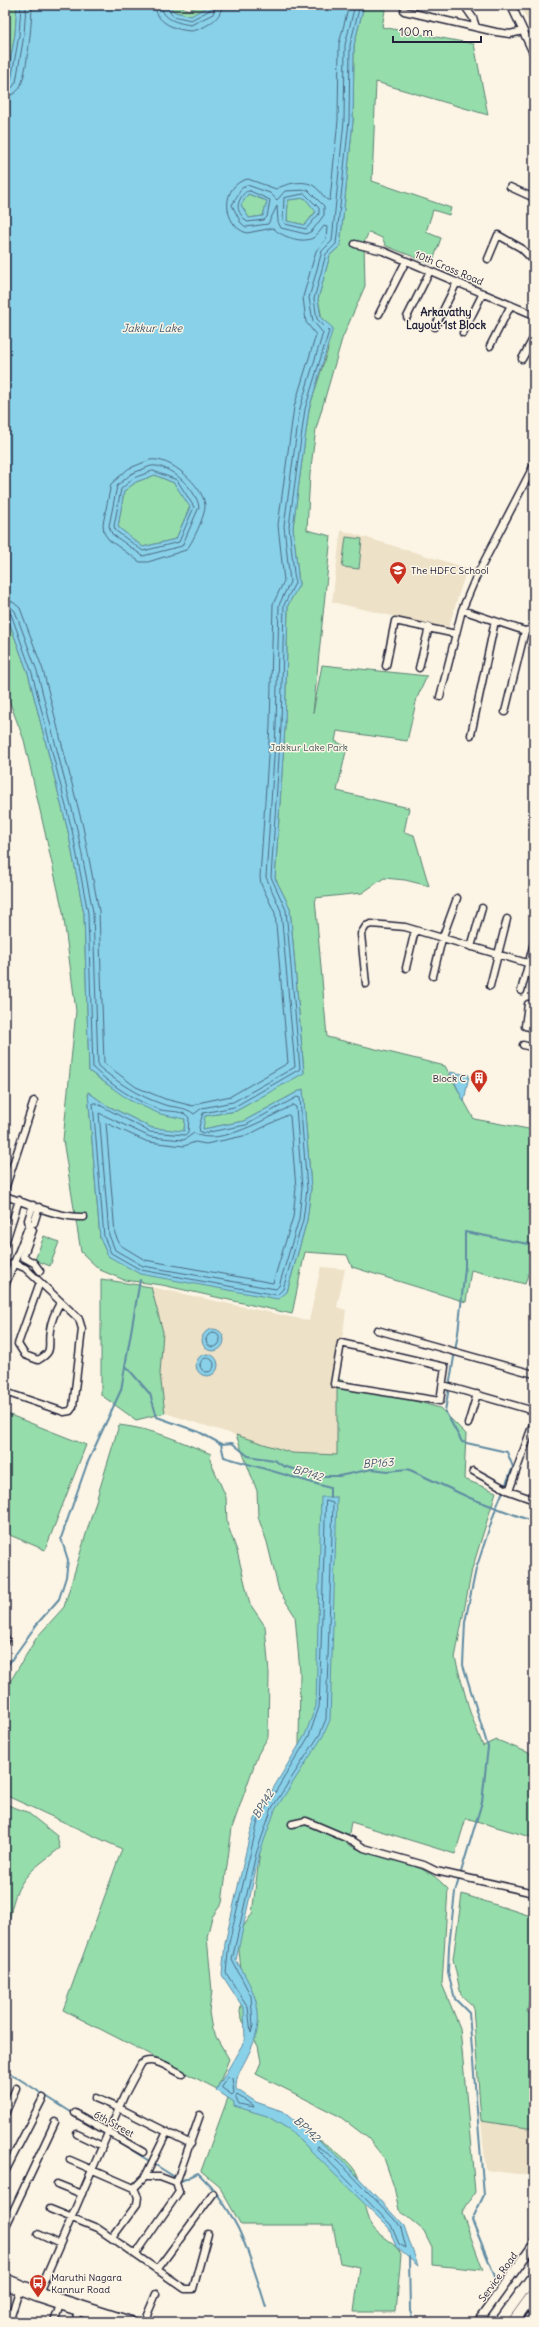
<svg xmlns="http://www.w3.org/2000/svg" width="539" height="2327" font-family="Delius,sans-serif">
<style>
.built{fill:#ede1c7}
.green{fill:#95ddab;stroke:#5c8073}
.water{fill:#88d1e9;stroke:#5f8ba3;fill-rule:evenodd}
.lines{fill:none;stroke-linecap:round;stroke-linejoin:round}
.shore{stroke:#4b6881;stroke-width:1}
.stream{stroke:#5f8ba3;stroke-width:2}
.minor-casing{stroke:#22223b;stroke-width:9}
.tertiary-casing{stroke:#22223b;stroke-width:10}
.secondary-casing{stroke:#22223b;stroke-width:11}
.trunk-casing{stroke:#22223b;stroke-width:13}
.minor{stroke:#fcf5e5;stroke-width:6}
.tertiary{stroke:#fcf5e5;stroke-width:7}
.secondary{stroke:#fcf5e5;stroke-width:8}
.trunk{stroke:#fcf5e5;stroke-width:10}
.labels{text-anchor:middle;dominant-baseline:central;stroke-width:3;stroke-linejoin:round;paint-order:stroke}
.street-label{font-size:10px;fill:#22223b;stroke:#fcf5e5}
.poi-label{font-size:10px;fill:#22223b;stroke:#fcf5e5;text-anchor:start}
.park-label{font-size:10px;fill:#445a5d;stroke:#fcf5e5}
.neighbourhood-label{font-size:11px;font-weight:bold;fill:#22223b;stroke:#fcf5e5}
.water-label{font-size:11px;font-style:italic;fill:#41576f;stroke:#fcf5e5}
</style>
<rect width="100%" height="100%" fill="#fcf5e5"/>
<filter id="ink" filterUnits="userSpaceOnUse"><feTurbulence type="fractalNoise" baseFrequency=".025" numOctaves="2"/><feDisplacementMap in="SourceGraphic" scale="8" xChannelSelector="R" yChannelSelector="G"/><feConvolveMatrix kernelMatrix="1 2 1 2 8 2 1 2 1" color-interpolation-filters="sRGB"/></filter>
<g filter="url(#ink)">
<!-- built -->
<path class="built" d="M520,5H534V34Z
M341,530L467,568L448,629L332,602Z
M321,1267L345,1269L337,1307L346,1310L337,1379L338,1455L292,1453L165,1413L160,1374L163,1332L151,1287L309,1321Z
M481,2121L534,2129V2176L486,2170Z"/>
<!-- green -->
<path class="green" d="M5,5H17L15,34L5,92Z
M168,5H178L188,10L201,5H210L191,16L175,12Z
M364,5H386L382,27L474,44L488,115L376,82L372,181L451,208L449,215L433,210L426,232L441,238L432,264L386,246L382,238L369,232L364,242L365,286L342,339L316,429L310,474L307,530L331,536L313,713L322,665L427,676L417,698L407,741L337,731L335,741L347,747L337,791L409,808L404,832L414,835L429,886L405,880L384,878L362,893L315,898L327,1037L445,1066L474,1119L534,1130V1256L525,1284L471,1270L466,1302L352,1267L347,1255L305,1252L292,1314L162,1285L124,1280L100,1270L81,1252L63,1140L76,1011L63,912L24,740L5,690V611L28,673L68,831L84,914L89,1071C123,1096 143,1110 185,1118L184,1132L152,1128L106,1105L88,1092L100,1238L108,1256L287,1292L307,1220L311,1188L303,1089L244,1121L203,1129L204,1116L236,1111L304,1072L290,908L275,878L285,727L288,605L299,584L293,527L309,409L328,349L318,299L330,255L340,246L353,121L354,45Z
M248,194L267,201L263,216L249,218L241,205Z
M305,198L316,211L305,225L287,221L288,200Z
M155,475L174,483L190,506L176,539L143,547L118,527L124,491L136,482Z
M346,537L362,539L359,569L342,567Z
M44,1236L59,1242L50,1266L35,1260Z
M101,1279L151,1287L163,1332L160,1374L165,1413L136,1420L101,1395Z
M337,1379L440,1408L466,1434L464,1479L496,1492L472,1569L455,1658L470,1712L483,1746L497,1740L534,1755V1838L466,1818L455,1854L351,1822L347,1844C373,1858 406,1859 431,1874C437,1878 443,1884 448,1889L442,1984L460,2028L475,2192L462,2213L483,2270L432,2265V2247L424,2231L399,2210L394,2187L384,2158L368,2138L339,2116L256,2074L261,2062L258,2046L241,2018L240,2012L243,1991L238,1940L241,1930L252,1914L262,1835L299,1745L300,1672L295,1616L279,1591L267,1542L258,1517L257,1491L236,1435L292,1453L337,1455Z
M5,1413L86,1445L45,1550L5,1533Z
M119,1425C154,1429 179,1441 211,1454L210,1460L226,1497L227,1523L237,1551L250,1604L265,1626L269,1673L268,1737L258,1754L232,1828L222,1903L212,1917L207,1937L212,1991L209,2012L212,2030L229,2059L217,2089L63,2010L122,1849L5,1795V1690L37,1637L64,1607Z
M5,1804L27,1812L57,1836L60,1848C38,1866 21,1874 13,1903C10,1912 11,1921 5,1929Z
M462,1894L534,1917V1981L527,2012L534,2013V2129L481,2121L473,2006L461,1995L453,1959Z
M229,2095C263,2112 336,2140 356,2172C365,2187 363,2214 371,2225C380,2238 395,2242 401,2254L396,2312H354L360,2267L340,2263L333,2225H241L219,2186L201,2171Z"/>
<!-- water -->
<path class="water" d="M17,5H168L175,12L191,16L210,5H364L354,45L353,121L340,246L330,255L318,299L321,318L333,328L309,409L293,527L299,585L288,605L285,727L275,878L290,908L304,1073L236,1111L205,1116L203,1129L244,1121L303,1089L311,1188L307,1220L287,1292L278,1299L140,1274L108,1256L100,1238L88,1092L106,1105L152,1128L184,1131L185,1119L160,1114L129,1100L89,1071L84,914L68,831L28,673L5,611V92L15,34ZM248,194L267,201L263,216L249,218L241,205ZM305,198L316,212L305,225L287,221L288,200ZM155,475L174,483L190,507L176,539L143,547L118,527L124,491L136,482Z
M450,1072L469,1075L464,1102Z
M202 1340a11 11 0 1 1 22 0a11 11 0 1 1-22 0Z
M196 1365a11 11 0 1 1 22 0a11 11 0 1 1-22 0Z
M321,1497H337L330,1720L323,1736L275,1810L259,1855L236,1960C256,1993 268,2017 248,2055C243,2066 235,2076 236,2089L256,2102L282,2111L340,2158L404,2226L418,2266L396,2247L389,2228L290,2130L267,2116L234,2106V2102L216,2090L245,2040L244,2009L222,1975L225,1943L250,1834L255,1819L305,1735L316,1706Z"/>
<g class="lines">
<!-- shore -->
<path class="shore" d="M155,5C155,23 176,30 191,31C204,29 222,19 222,5
M161,5C162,20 179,23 191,25L213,14L216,5
M166,5L173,16L191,20L210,10L211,5
M5,85L11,81L19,35L21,5
M5,90L12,88L16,82L24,35L26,5
M5,96C11,96 17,93 20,87C27,74 32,22 32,5
M247,185L270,193L277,200L285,191L308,190L324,206V215L312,231L306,234L281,228L278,222L277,206L268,224L246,227L241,223L232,205L241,189Z
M250,191L270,200L267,217L264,220L247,222C238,212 235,207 242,196C245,192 246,191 250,191Z
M305,194L319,208V214L306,229L285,224L283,220L284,198Z
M150,460C170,456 203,486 205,505C206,514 192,544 186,550L148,562H140L109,540L104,533L103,524L111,484L128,469Z
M151,466C169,463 197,490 199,507L182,546L143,556L112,534L109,526L117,486L131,474Z
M153,471L177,480L194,507L179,542L143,551L116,531L114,526L121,489L134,478Z
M5,600L13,602L20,608L43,670L83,827L99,911L104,1063L136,1087L165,1099L193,1106L202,1102L231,1096L288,1063L275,913L261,884L260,877L270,726L273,604L284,581L278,525L294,407L316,335L306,322L303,297L316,251L326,239L327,227L324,226C321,230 317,235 313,238C301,244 281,236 273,228L247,233C222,226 220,184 248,179L276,189C285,184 304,179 314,186C319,189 323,196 327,200H330L338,120L339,44L349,5
M5,606L11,607L15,611L37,671L77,829L93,912L98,1066C117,1082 138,1096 162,1104C172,1108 185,1106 194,1114L202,1108L233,1102L295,1067L281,911L266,877L276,727L279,605L290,582L284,526L300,408L323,333L313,321L309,298L322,251L332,241L344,121L345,45L355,5
M5,611L11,614L32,673L72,830L88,913L93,1068C112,1086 137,1102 161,1110C169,1112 185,1110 189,1118L188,1132L185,1135L150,1132L96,1103H93L104,1237L111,1253L141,1270L277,1295L283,1289L303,1220L307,1189L300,1098L297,1097L246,1125L204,1133L200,1132L199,1127L203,1113L234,1107L300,1069L286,910L271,877L281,727L284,605L295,583L289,526L305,409L329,331L317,319L314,299L326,254L336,244L349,121L350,45L360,5
M293,1105L296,1107L302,1188L299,1219L279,1286L276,1289L143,1266L115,1250L109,1235L99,1113L150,1137L184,1140L194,1133C219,1148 269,1117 293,1105Z
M288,1115L290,1116L296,1188L293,1217L273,1283L145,1260L120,1245L115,1234L106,1123L148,1142L184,1146L195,1142L206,1144L248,1135Z
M206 1340a7 7 0 1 1 14 0a7 7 0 1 1-14 0Z
M200 1365a7 7 0 1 1 14 0a7 7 0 1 1-14 0Z
M326,1501L333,1503L326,1719L320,1734L272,1808L256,1854L232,1960L251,1996L253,2026L251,2033L248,2007L226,1973L229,1943L258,1821L309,1736L319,1707Z
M228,2077L232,2078L234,2093L232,2095L222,2088Z
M237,2095L253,2105L254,2107L239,2104L236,2098Z
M317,2146L338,2161L394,2219L401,2228L406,2248L399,2244L391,2225L317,2149Z"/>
<!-- stream -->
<path class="stream" d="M125,1365L150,1394L157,1417L199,1432L221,1444L224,1457L330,1488V1498
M221,1444L232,1443L248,1456L274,1460L283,1466L319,1476H339L372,1469L388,1471L408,1469L470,1498L534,1522
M5,1669L37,1624L59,1599L66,1577L68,1560L61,1538L87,1464L121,1390L140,1280
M5,2070L74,2114
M108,2135L181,2181L198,2173C239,2212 249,2254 266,2307
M409,2257L410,2311L414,2322
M496,2279L472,2220L484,2195L469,2013L455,1999L448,1972L449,1946L455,1892L482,1802L488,1747L463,1665L465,1622L476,1569L496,1508L513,1467L507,1452L462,1442L445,1411L458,1333L465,1268V1232L534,1245"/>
<defs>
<path id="minor" d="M464,5L473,18L476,27
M404,11L496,32L510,34L523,31
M510,187L534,198
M355,244L383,251L534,315
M488,259L498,235L521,248L534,261
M379,314L406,261
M407,317L430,271
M435,327L457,282
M463,333L483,293
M490,346L511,305
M522,359L534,337
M462,610L525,631L534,629
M386,666L395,621L456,634
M419,668L429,627
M440,697L462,610L476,577L534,465
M505,712L525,631
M471,735L495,621
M471,947L482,908
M406,968L415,930
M433,976L442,939L457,898
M366,984L361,934L366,926L371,924L405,927L534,965
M490,986L507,919
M521,991L534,943
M528,1004L525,1026L534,1028
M523,1045L534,1048
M5,1189L34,1101
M5,1196C30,1204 58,1218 84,1217
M33,1205L28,1220L29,1225L34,1223L39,1207
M29,1225L33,1230L23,1257L34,1263L40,1271
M5,1244L19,1200
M40,1282L18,1344L25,1355L38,1360C55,1351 47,1346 50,1330C51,1322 56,1310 60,1303
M5,1286L29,1225
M377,1330L534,1374
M341,1343L445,1367L440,1401L334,1384Z
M443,1385L534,1411
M5,1392L64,1412L70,1411L73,1407L82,1329L79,1319L25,1268L13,1263
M468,1424L477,1394
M473,1471L509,1491L534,1500
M509,1491L534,1421
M5,1641L6,1639
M292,1824L306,1821L353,1841L364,1848L424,1865L436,1871L534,1893
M95,2098L119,2108L191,2144
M75,2113L143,2152
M5,2114L16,2088
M77,2134L102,2146
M70,2160L134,2188
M5,2172L43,2098
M145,2177H160L176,2183
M57,2184L82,2194
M50,2209L97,2228L185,2289H193L208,2234
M5,2228L55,2122
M38,2234L60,2244
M112,2238L137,2204L138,2197L134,2188L145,2177L167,2132
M136,2254L179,2192L176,2183L200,2115
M157,2270L213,2194
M38,2295L124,2096L141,2064C152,2055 171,2069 182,2074
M9,2322L20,2288
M54,2322L60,2305
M75,2322L78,2311
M144,2322L156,2294"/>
<path id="tertiary" d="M511,5L534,54"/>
<path id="secondary" d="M5,2278L40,2292L134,2322
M5,2285L38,2298L112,2322
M478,2322L534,2244
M527,2322L534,2313"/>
<path id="trunk" d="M500,2322L534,2275
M513,2322L534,2293"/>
</defs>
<!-- minor casing -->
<use href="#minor" class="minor-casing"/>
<!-- tertiary casing -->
<use href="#tertiary" class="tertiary-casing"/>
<!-- secondary casing -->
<use href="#secondary" class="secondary-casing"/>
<!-- trunk casing -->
<use href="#trunk" class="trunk-casing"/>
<!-- minor -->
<use href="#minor" class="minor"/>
<!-- tertiary -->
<use href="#tertiary" class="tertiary"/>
<!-- secondary -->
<use href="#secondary" class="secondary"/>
<!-- trunk -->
<use href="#trunk" class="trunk"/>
</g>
</g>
<!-- icons -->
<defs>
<symbol id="school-pin" viewBox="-11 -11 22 30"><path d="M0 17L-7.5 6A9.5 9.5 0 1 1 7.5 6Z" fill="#c8321e" stroke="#fcf5e5"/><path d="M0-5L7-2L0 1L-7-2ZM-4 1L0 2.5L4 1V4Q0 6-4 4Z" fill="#fff"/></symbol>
<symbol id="building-pin" viewBox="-11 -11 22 30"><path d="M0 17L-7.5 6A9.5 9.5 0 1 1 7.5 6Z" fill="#c8321e" stroke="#fcf5e5"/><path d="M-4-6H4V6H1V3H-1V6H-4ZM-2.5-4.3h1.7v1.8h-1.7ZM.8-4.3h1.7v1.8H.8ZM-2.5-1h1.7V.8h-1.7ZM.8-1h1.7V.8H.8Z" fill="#fff"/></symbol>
<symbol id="bus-pin" viewBox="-11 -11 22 30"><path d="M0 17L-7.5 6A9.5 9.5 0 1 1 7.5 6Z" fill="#c8321e" stroke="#fcf5e5"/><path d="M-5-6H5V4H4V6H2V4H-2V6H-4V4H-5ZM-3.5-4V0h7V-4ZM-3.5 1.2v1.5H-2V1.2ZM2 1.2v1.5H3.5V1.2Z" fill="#fff"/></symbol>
</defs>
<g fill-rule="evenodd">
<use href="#school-pin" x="388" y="560" width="20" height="27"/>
<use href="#building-pin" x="469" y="1068" width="20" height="27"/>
<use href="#bus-pin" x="28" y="2273" width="20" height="27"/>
</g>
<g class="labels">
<!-- street labels -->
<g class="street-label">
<text transform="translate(449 268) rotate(23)">10th Cross Road</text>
<text transform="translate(114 2124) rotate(29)">6th Street</text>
<text transform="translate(498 2277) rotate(-54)">Service Road</text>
</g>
<!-- poi labels -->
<g class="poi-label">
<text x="411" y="570">The HDFC School</text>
<text x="466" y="1078" text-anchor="end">Block C</text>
<text x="51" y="2277">Maruthi Nagara<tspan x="51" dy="12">Kannur Road</tspan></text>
</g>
<!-- park labels -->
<g class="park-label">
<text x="309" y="747">Jakkur Lake Park</text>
</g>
<!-- neighbourhood labels -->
<g class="neighbourhood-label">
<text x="446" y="312">Arkavathy<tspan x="446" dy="13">Layout 1st Block</tspan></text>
</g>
<!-- water labels -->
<g class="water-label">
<text x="152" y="328">Jakkur Lake</text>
<text transform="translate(378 1463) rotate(-4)">BP163</text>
<text transform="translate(308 1473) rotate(16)">BP142</text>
<text transform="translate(263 1804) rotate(-59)">BP142</text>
<text transform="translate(307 2129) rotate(43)">BP142</text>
</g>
</g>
<!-- margin -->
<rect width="539" height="2327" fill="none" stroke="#fcf5e5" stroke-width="20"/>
<rect x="10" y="10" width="519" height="2307" fill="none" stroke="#22223b" stroke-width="1.5" filter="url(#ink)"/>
<!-- scale -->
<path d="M393 36v6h88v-6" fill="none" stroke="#22223b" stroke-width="2"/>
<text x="399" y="36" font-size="12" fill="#22223b" stroke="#fcf5e5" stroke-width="3" paint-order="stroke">100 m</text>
</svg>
